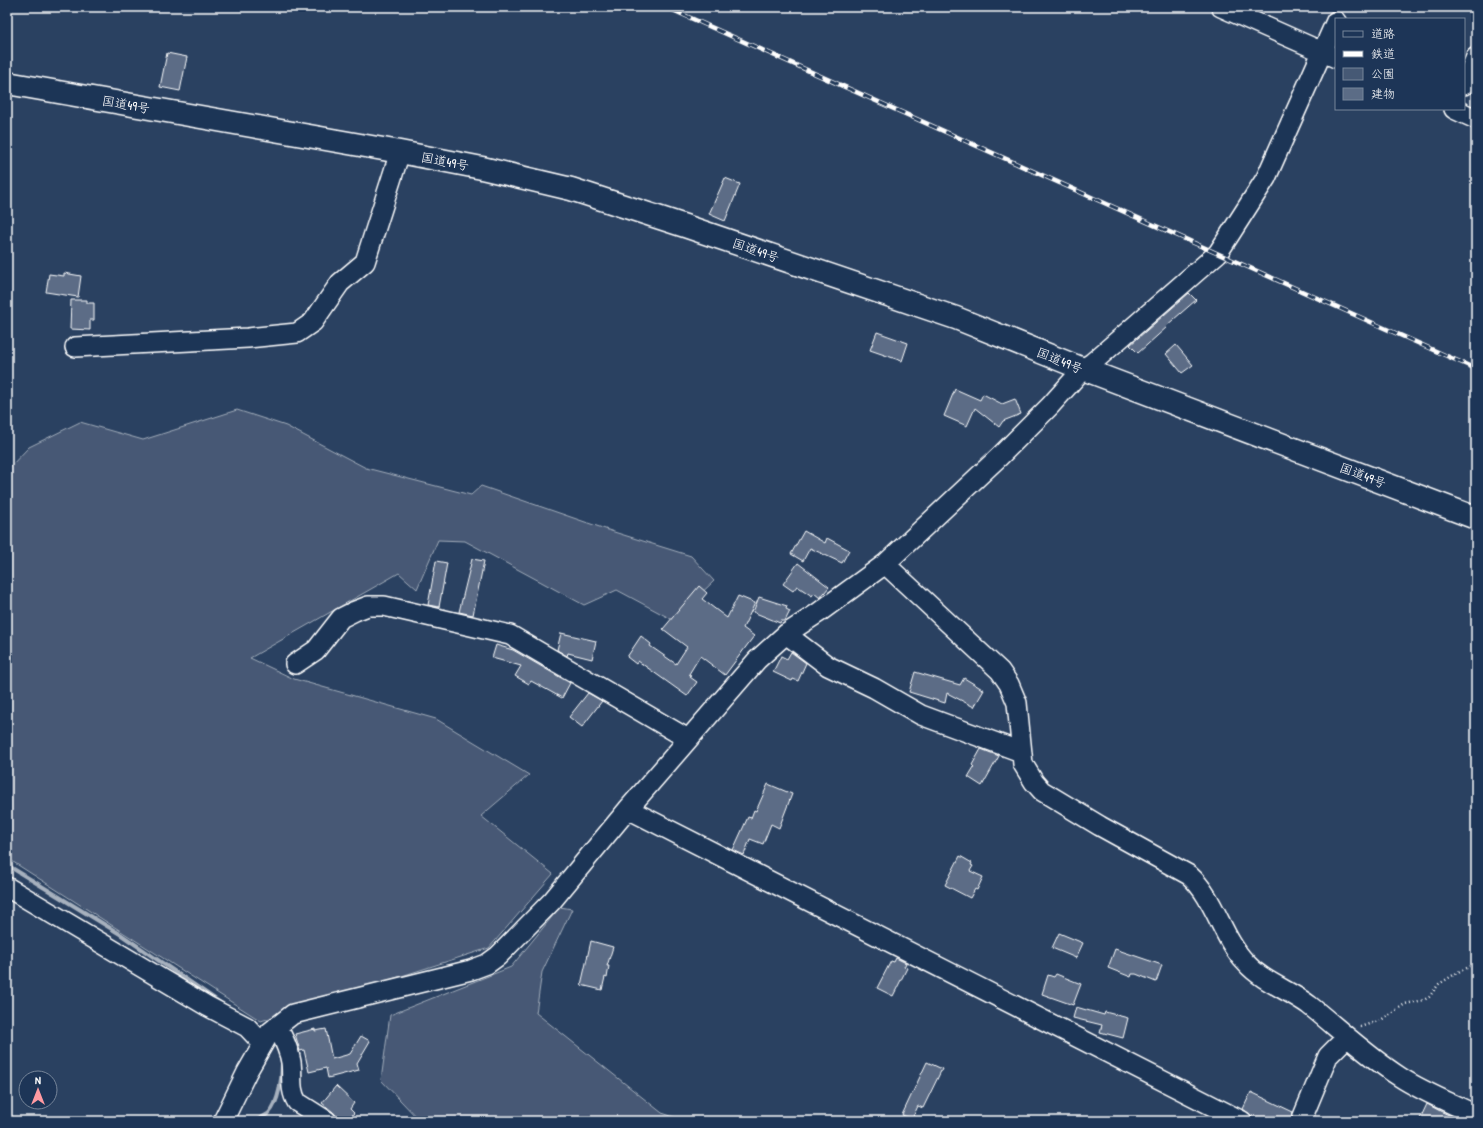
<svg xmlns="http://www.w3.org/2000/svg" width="1483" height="1128" font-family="'Patrick Hand','Klee One',sans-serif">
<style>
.green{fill:#465975;stroke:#a2acba}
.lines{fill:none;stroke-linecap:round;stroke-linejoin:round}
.stream{stroke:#a7b1be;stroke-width:4}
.building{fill:#5b6c86;stroke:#fff}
.minor-casing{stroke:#fff;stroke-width:22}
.highway-casing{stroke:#fff;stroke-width:25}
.path{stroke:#fff;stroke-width:2.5;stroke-dasharray:1 3;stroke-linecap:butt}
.minor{stroke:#1d3557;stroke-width:19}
.highway{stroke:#1d3557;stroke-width:22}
.rail-casing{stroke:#fff;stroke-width:4.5}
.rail{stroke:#1d3557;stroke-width:3;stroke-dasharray:9;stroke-linecap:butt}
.labels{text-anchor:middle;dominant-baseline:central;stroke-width:4;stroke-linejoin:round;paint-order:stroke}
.street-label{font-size:13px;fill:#fff;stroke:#1d3557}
</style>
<rect width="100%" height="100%" fill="#2a4161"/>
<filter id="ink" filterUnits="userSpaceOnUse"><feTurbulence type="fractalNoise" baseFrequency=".025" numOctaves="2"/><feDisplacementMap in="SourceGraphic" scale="8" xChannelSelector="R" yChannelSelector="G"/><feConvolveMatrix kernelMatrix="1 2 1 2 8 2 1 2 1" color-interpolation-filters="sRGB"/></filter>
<g filter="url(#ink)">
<!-- green -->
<path class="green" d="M237,410L286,426L366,468L471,495L481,486L614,532L691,556L714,581L673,620L617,590L584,605L465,541L438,540L417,589L399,573L250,658L294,679L436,719L529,775L481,816L553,874L489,948L261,1021L7,858V470L29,447L80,422L143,440Z
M560,907L572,909L542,972L536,1013L662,1113L686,1121H420L381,1080L390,1015L511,967Z"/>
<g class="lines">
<!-- stream -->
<path class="stream" d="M7,865L120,934L222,1004
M255,1121C260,1118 265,1116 269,1113C279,1102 282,1078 282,1064"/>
</g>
<!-- building -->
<path class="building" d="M167,53L187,57L180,91L160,87Z
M725,178L740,184L725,221L709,214Z
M64,273L81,276L78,297L46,292L49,274L64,276Z
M1189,293L1196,300L1166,326L1167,327L1138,353L1130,345Z
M71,300H87V303H94V320H90V330L70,329Z
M877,332L908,343L902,361L870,350Z
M1176,345L1193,365L1182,373L1166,354Z
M955,389L980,400L983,394L1002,404L1015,399L1021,414L1003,421L999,427L975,408L967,426L944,416Z
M804,531L825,543L827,538L849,550L842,563L810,548L803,561L791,554Z
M472,559L484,561L473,615L459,612Z
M436,561L447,563L439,607L428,605Z
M798,563L829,587L820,598L814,593L812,596L797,586L793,591L783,584Z
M699,586L707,593L702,599L727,618L738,596L755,603L743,628L754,636L725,675L700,656L689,674L691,675L690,677L697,682L687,696L638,661L636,664L627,657L641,636L651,644L650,646L676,664L687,647L663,629Z
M759,597L787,606L786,609L790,611L785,621H781L780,623L753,612Z
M561,633L596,641L592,659L568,653L567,656L557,650Z
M496,645L513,650L570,683L562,698L531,681L529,684L515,676L521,666L492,658Z
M791,652L806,663L798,681L793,679L792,681L773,672L781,656L787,659Z
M915,672L960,685L964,678L984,690L974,707L947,693L945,703L909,692Z
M588,693L602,701L582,727L569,717Z
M981,749L999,756L982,786L968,777L974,767L972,765Z
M768,784L792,794L779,828L771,824L763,844L750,839L744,855L733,850L748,817L751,818L754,810L756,811Z
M960,856L972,863L971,865L973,866L970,871L983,877L977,890L975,889L970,898L945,885Z
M1059,933L1083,943L1076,958L1052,948Z
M591,941L613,947L607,966H609L607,978L605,977L602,990L581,985Z
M1115,949L1162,965L1156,982L1136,974H1132L1131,977L1108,968Z
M896,958L906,963L904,967L907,968L893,996L877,988L891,961L894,962Z
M1056,974L1081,984L1073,1005L1042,994L1048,975L1054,977Z
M1076,1007L1104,1015L1105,1012L1128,1018L1123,1038L1100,1032L1102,1025L1073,1018Z
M315,1029V1031L326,1029L332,1059L350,1054L361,1036L370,1041L357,1063L359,1070L328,1078L326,1068L309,1072L304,1050L300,1051L295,1034Z
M927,1062L942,1069L923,1108L918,1106L912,1119L902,1115Z
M336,1086L354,1103L350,1109L354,1113L347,1121H338L333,1112L322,1103Z
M1251,1092L1293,1112L1290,1121H1259L1252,1118L1251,1115L1243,1109Z
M1427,1104L1442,1112L1463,1121H1419Z"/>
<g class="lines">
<defs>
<path id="minor" d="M1221,7L1336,58
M1464,85L1476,57
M1454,109L1476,119
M75,347L248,338L297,333L313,322L340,283L365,262L400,152
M885,564L1000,671L1009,684L1017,703L1023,764L1034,782L1042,791L1100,826L1189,875C1216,899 1221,937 1246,963C1263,982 1289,990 1309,1005C1339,1029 1367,1056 1400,1077C1423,1092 1451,1103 1476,1115
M786,634L828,666L874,688L921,715L1021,752
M295,664L316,650L341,618L355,611L368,606H384L510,635L688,739
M628,809L1242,1121
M7,887L207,1006L247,1027L263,1044
M277,1026C283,1038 289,1049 291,1062C293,1076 289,1089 297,1102L327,1121
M223,1121L247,1072L270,1032L293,1014L471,970L487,964L498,956L552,901L628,809L757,660L786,634L818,613L885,564L999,457L1050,406L1083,369L1092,363L1218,253L1266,178L1336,21
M1301,1121L1328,1056L1347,1037"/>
<path id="highway" d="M7,83L400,152L482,168L571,189L685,226L956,318L1083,369L1476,518"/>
</defs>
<!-- minor casing -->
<use href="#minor" class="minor-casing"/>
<!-- highway casing -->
<use href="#highway" class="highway-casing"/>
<!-- path -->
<path class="path" d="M1360,1027L1381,1020L1405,1004L1424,1000L1429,997L1439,984L1460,971L1476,964"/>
<!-- minor -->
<use href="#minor" class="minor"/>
<!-- highway -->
<use href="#highway" class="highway"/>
<defs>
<path id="rail" d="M666,7L1476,369"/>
</defs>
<!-- rail casing -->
<use href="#rail" class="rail-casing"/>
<!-- rail -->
<use href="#rail" class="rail"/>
</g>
</g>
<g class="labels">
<!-- street labels -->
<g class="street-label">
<text transform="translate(126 104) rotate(10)">国道49号</text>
<text transform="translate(445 161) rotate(11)">国道49号</text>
<text transform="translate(756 250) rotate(19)">国道49号</text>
<text transform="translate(1060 360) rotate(22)">国道49号</text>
<text transform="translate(1363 475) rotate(21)">国道49号</text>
</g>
</g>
<!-- margin -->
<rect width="1483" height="1128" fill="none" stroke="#1d3557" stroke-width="24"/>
<rect x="12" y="12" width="1459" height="1104" fill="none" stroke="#fff" stroke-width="1.5" filter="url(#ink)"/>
<!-- legend -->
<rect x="1335" y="18" width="130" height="92" fill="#1d3557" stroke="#77869a"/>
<rect x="1343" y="31" width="20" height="6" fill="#1d3557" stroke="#77869a"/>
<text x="1371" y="38" font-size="12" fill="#ffffff">道路</text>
<rect x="1343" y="51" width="20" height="6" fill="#ffffff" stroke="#77869a"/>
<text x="1371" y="58" font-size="12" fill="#ffffff">鉄道</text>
<rect x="1343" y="68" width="20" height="12" fill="#465975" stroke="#77869a"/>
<text x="1371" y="78" font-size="12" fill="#ffffff">公園</text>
<rect x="1343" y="88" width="20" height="12" fill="#5b6c86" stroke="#77869a"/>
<text x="1371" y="98" font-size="12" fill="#ffffff">建物</text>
<!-- north arrow -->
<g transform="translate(38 1090)"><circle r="19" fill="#1d3557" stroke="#77869a"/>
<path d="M0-3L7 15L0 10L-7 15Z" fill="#ff9aa2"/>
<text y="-6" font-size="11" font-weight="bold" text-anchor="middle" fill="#ffffff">N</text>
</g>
</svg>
